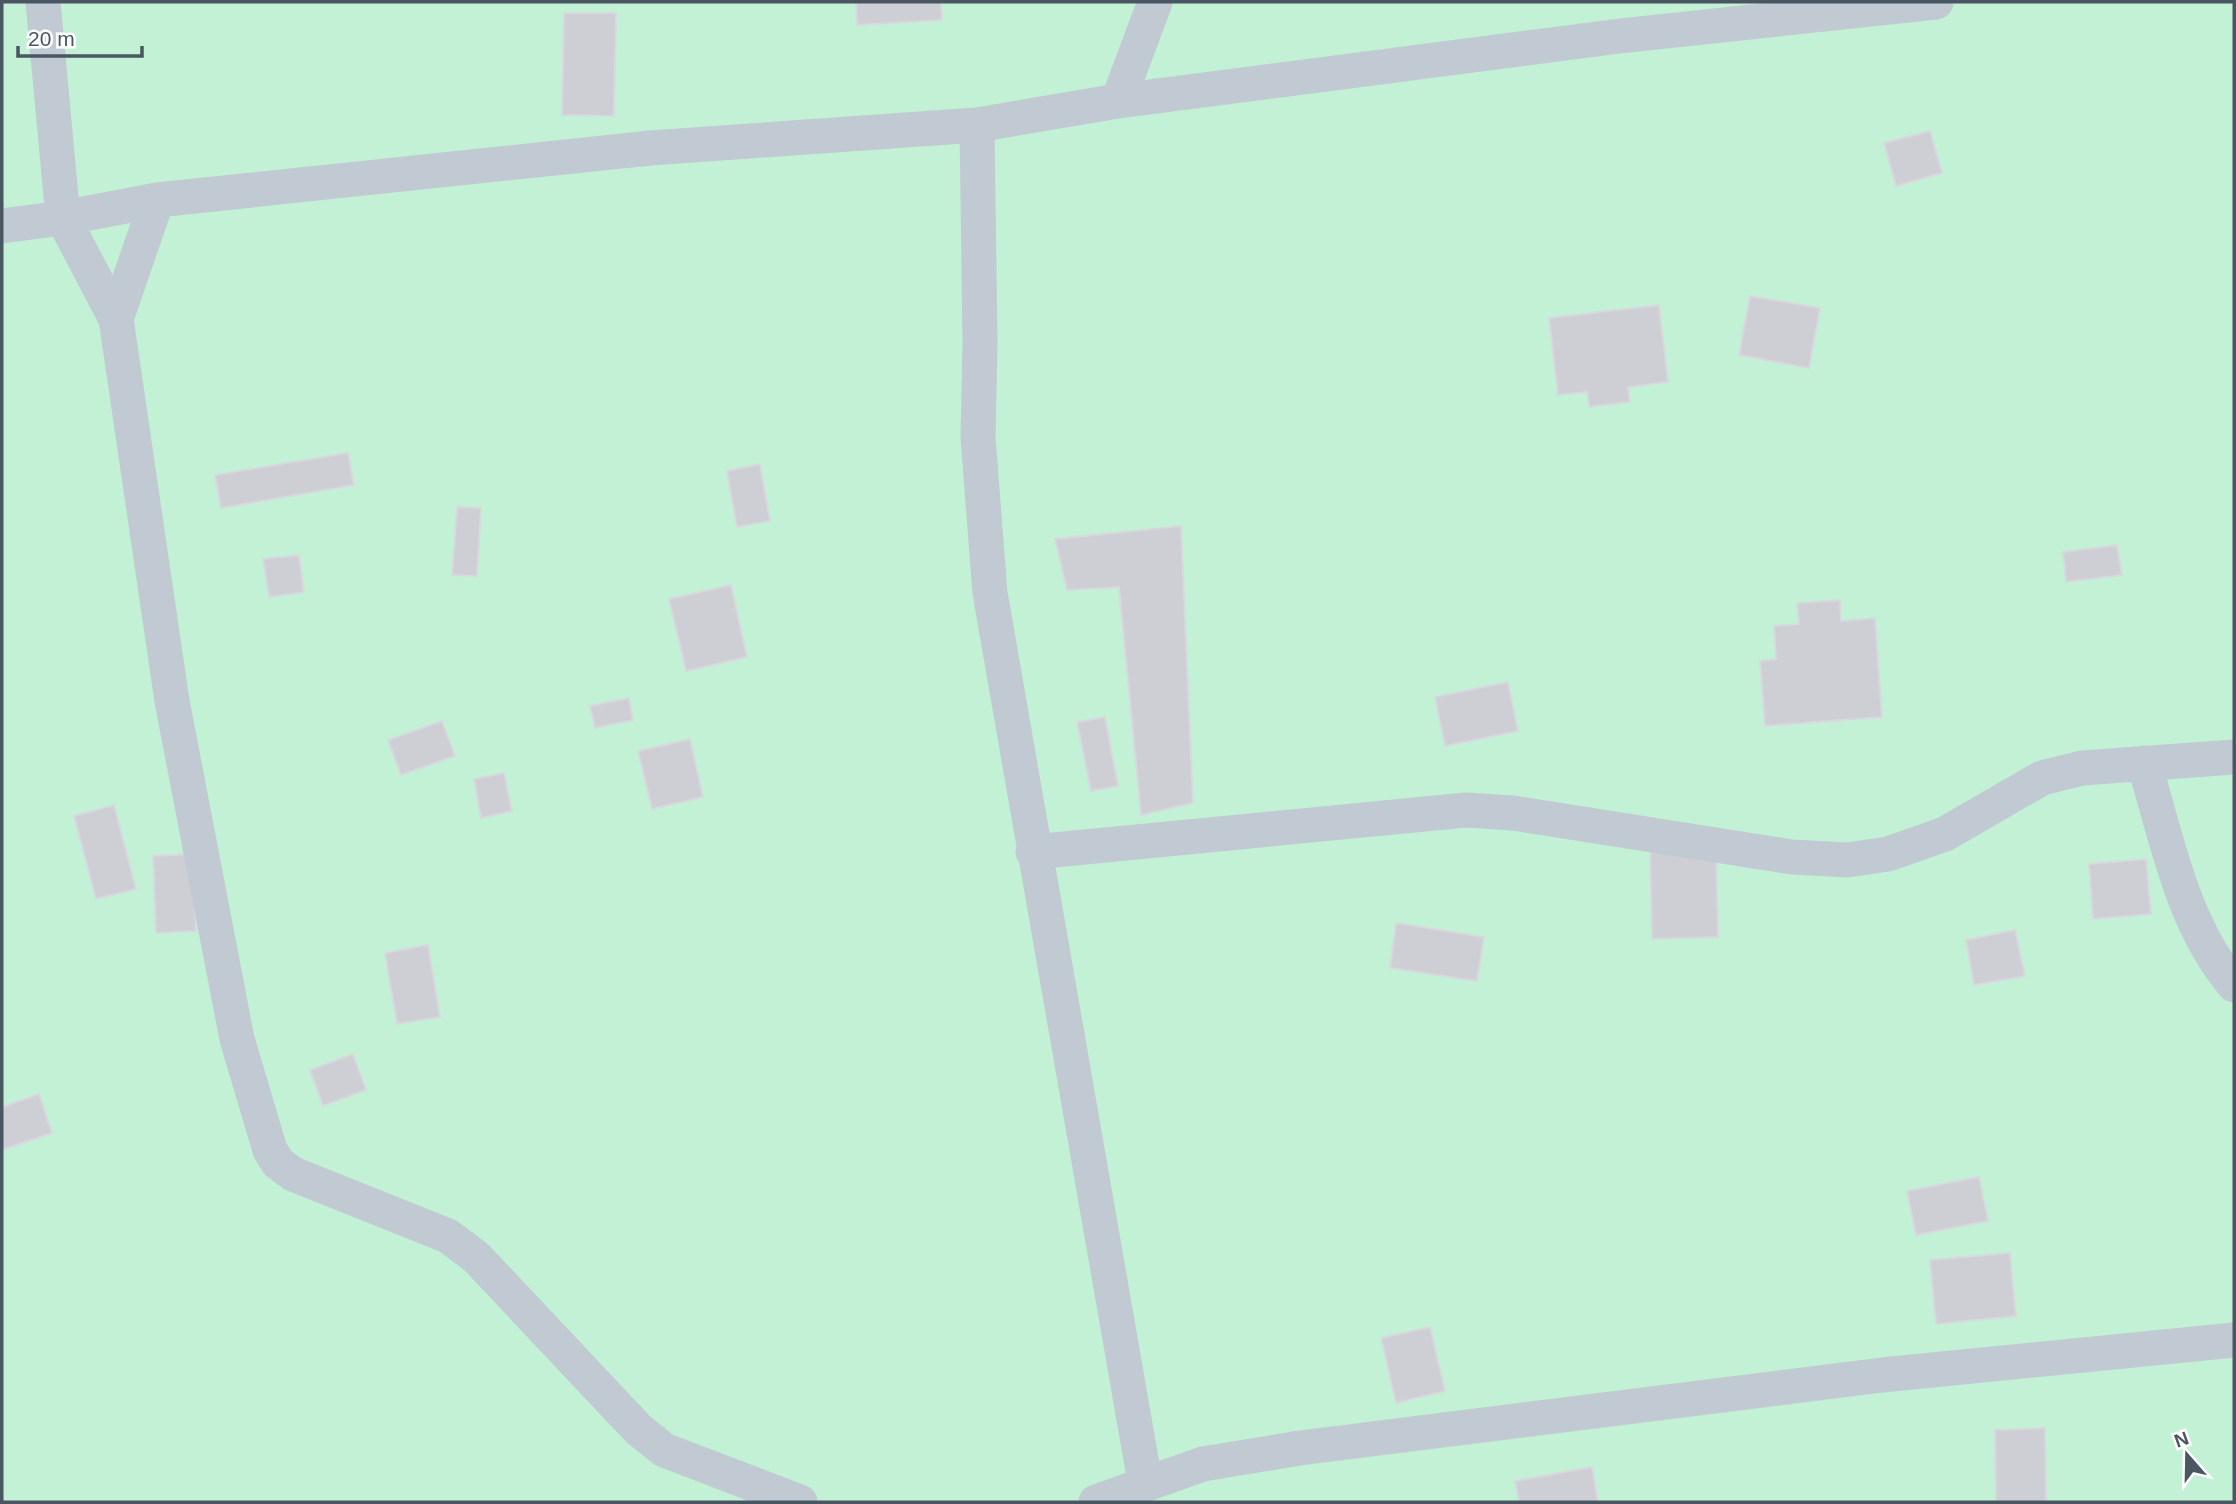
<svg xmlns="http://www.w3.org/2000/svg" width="2236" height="1504" font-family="Helvetica,sans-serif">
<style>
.green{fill:#c3f1d5}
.building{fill:#cdcfd5;stroke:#d7d9de;stroke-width:2}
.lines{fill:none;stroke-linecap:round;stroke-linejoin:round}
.street{stroke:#c1cad2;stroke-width:35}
</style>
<rect width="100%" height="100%" fill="#f5f3f3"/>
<!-- green -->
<path class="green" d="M2,2H2234V1502H2Z"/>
<!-- building -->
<path class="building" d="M856,2H941L942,20L857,25Z
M564,13H616L614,116L562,115Z
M1930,131L1942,173L1896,186L1884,143Z
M1750,296L1820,308L1809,368L1739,355Z
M1659,305L1668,382L1628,387L1630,402L1589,407L1587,392L1558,395L1549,318Z
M348,453L354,485L221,508L215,475Z
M760,464L770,521L737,527L727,471Z
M457,507L481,508L477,576L452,575Z
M1181,526L1193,803L1141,815L1119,587L1067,590L1055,539Z
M2117,545L2122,575L2066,582L2063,552Z
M299,555L304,592L269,597L263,559Z
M731,585L747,657L686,671L669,599Z
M1840,600L1841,621L1875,618L1882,717L1765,726L1760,661L1776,659L1774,626L1799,624L1797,603Z
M1508,682L1518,731L1445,746L1435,697Z
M629,698L633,720L595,728L590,706Z
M1105,717L1118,786L1091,791L1077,722Z
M442,721L455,756L401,775L388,740Z
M690,739L703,797L652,809L638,751Z
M504,773L512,811L481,818L474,779Z
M114,805L136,889L96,899L74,816Z
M1716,844L1718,937L1652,939L1650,846Z
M194,854L196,931L156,933L153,856Z
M2146,859L2151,914L2093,919L2089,864Z
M1396,923L1484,937L1477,981L1390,968Z
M2015,930L2025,976L1974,985L1966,940Z
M428,945L440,1017L397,1024L385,953Z
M353,1054L366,1090L323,1106L310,1070Z
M39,1094L52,1133L2,1150V1107Z
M1979,1177L1988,1221L1916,1235L1907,1191Z
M2010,1253L2016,1316L1936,1324L1930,1260Z
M1430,1327L1445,1391L1396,1403L1381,1338Z
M2045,1428L2046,1502H1996L1995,1430Z
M1592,1467L1598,1502H1519L1515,1481Z"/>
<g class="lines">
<!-- street -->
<path class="street" d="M43,2L63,218L116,319L172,701L237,1039L270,1150L278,1163L293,1174L448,1236L476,1257L638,1429L664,1450L800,1502
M1118,101L1155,2
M977,125L980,344L978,437L990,593L1145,1482
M2,226L63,218L157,200L650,148L977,125L1118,101L1620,36L1936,2
M116,319L157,200
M2144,763C2167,839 2182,924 2234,985
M1033,852L1466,810L1513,813L1792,857L1847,860L1888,854L1945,834L2042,778L2082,768L2234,757
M1096,1502L1203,1464L1300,1448L1882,1375L2234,1340"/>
</g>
<!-- border -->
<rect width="2236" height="1504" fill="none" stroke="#4a5661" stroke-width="7"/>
<!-- north arrow -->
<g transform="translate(2187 1455) rotate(340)" stroke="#ffffff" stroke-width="5" paint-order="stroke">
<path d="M0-5L12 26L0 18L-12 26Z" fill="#4a5661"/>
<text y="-10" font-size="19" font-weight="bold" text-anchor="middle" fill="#4a5661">N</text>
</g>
<!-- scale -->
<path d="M18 46v10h124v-10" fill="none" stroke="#4a5661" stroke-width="3.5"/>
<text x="28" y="46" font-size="21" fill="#4a5661" stroke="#ffffff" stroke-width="5" paint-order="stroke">20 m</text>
</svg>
